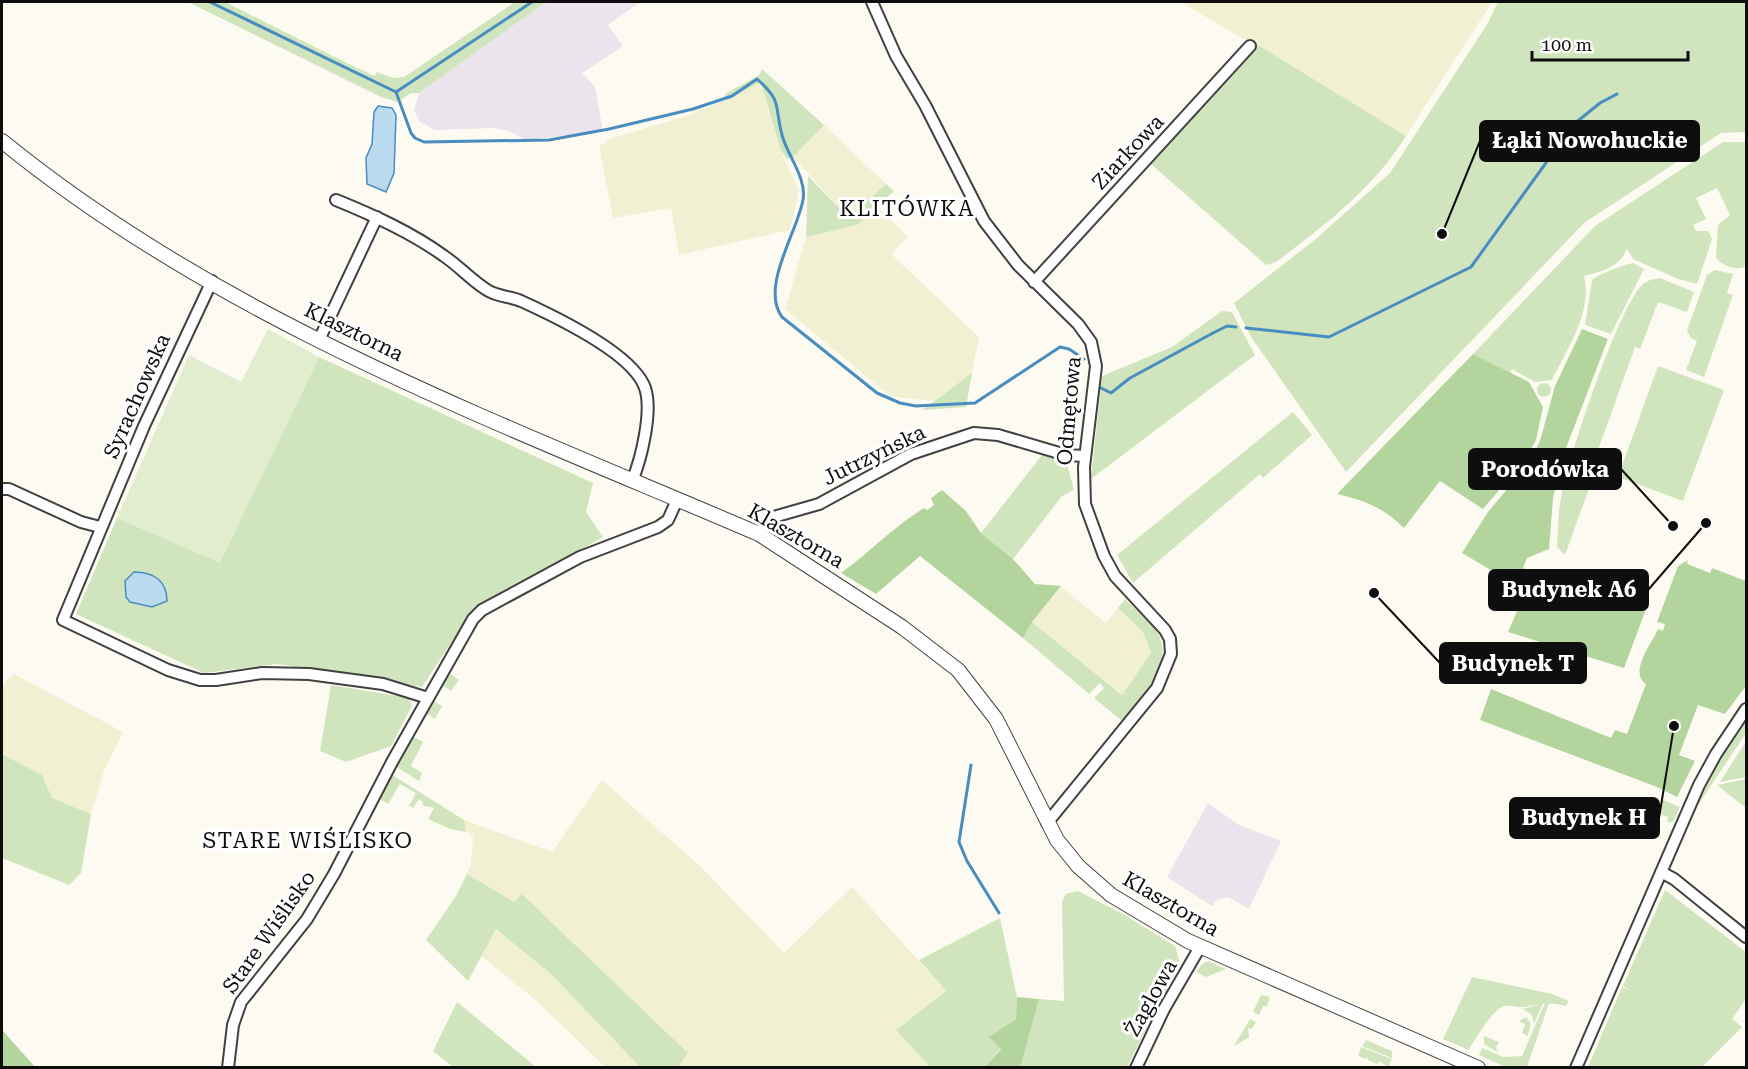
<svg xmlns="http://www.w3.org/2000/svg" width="1748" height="1069" font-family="'Roboto Serif',serif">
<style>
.industrial{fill:#ebe4ec}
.farmland{fill:#f1f0d3}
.green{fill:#d0e5bd}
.forest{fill:#b4d49e}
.pitch{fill:#e1edce}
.water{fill:#badaf0;stroke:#498cbf;stroke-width:1.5}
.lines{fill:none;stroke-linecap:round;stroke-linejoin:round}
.stream{stroke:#498cbf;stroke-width:3}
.minor-casing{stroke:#414141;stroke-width:14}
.tertiary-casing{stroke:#414141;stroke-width:16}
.minor{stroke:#fff;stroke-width:10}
.tertiary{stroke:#fff;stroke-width:14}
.labels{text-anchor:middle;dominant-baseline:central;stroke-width:6;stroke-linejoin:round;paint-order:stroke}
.street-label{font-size:21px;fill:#0e0e0e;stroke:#fff}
.neighbourhood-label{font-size:22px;letter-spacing:1.5px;fill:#0e0e0e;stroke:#fff}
.leader{fill:none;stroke:#0e0e0e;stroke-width:2}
.callout-dot{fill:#0e0e0e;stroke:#fff;stroke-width:2}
.callout{fill:#0e0e0e;stroke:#0e0e0e;stroke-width:2}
.callout-label{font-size:22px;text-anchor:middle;font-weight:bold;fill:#fff}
</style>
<rect width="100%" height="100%" fill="#fdfbf1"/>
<!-- industrial -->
<path class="industrial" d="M546,2H640L608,25L623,46L582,73L595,87L603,131L526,140L509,131L493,128L435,130L420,122L414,110L419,93Z
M1208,803L1239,825L1281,841L1249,909L1228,897L1217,900L1212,906L1167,877Z"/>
<!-- farmland -->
<path class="farmland" d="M1181,2H1492L1406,136Z
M761,82L781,151L799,190L790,230L679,255L671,208L613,218L599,145L606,143V140L686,116L736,96Z
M824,125L886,184L849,218L793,157Z
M877,206L908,237L891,254L979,337L972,373L933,401L890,396L785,309L806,237L857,225Z
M1061,587L1106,623L1118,608L1143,632L1151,653L1123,695L1032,622Z
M14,674L123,732L104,771L91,814L52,798L42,775L2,754V685Z
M602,780L701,867L784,953L852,887L946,991L896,1030L930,1067H678L688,1053L522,894L514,902L467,874L471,864L473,837L463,827L464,820L552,852Z
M496,929L551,974L640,1067H605L538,1002L480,955Z"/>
<!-- green -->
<path class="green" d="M188,2H225L357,68L375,76L377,72L393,78L404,77L515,2H546L419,93H411L397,102L381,97Z
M1498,2H1746V132L1721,133L1584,223L1346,472L1251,337L1234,303L1317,238L1390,173L1488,23Z
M1256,44L1406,136C1373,189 1325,225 1276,262L1266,265L1150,163Z
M762,69L824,125L793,157L787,159L781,151L761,82L728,100L725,94L759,75Z
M1723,142H1746V262L1744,267C1735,271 1722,265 1716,258L1718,225L1730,215L1717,188L1696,198L1706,219L1693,225L1696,231H1708L1712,239L1697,284L1678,279L1633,259L1627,249C1618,268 1603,271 1584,276C1593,312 1567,349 1552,380L1535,382L1512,369L1510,373L1473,354L1595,226Z
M808,176L849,218L886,184L894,191L857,225L806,237Z
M1633,263L1644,269L1611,334L1585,325L1592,280C1599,274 1623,265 1633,263Z
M1715,270L1733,274L1727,293L1733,295L1704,377L1686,370L1697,341L1691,338L1687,331L1707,275Z
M1660,278L1694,292L1687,312L1658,302L1640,349L1635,347L1588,478L1592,480L1565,555L1557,547C1558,530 1558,513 1561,497C1568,459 1618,307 1643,284C1648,280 1654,279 1660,278Z
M1222,311L1232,312L1255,355L1091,479L1102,376L1172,347Z
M319,357L593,483L586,512L603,537L472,611L422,687L277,664L204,673L76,614L117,518L220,562Z
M1658,366L1724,390L1683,501L1618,477Z
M972,373L966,407L922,410Z
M1537 390a7 7 0 1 1 14 0a7 7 0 1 1-14 0Z
M1293,412L1312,435L1263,478L1260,474L1133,583L1117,555Z
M1042,455L1066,460L1074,490L1062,496L1013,559L981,533Z
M1125,599C1136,610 1150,621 1158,634C1175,663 1140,700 1122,721L1094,698L1104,688L1100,683L1089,694L1023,638L1032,622L1122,695L1151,653L1143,632L1118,608Z
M446,671L459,680L451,691L440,684Z
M331,685L409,698L412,706L391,746L346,762L320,751Z
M431,700L442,706L435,719L424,712Z
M1746,721V733L1694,811L1715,769Z
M413,736L423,742L411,766L422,773L419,781L395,766Z
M1745,743L1746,777L1720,782Z
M2,754L42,775L52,798L91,814L81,873L69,885L2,858Z
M391,774L464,820L466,832L450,829L428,819L434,808L422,805L423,802L419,799L413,808L409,806L416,793L400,784L388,804L378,798Z
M1746,779V808L1717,785Z
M1663,800L1680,807L1673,822H1667L1668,817L1657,813Z
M467,874L514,902L522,894L688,1053L678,1067H640L551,974L496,929L468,981L426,940L456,896Z
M1665,890L1746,952V999L1732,1019L1742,1027L1702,1067H1588L1622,987L1633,991L1623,986Z
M1078,891L1123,914L1175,946L1180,963L1127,1067L1019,1068L1039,999L1064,1001L1062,902L1066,894Z
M1000,918L1017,997L1016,1019L990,1037L1001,1048L985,1067H930L896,1030L946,991L919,960Z
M1208,961L1226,969L1206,977L1196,972L1202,964Z
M1472,977L1552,994L1569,1001L1566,1006C1550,1002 1541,1003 1525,1007C1517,1008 1510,1004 1502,1007C1492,1011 1473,1042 1469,1050L1443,1039Z
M1261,995L1270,997L1267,1006H1263L1259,1015L1253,1012Z
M457,1002L536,1067H453L433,1051Z
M1543,1003L1534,1024L1532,1015L1523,1009Z
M1545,1003H1549L1527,1067H1505L1479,1055L1482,1048L1503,1057L1522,1056Z
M1526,1017L1531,1023L1525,1047L1528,1036L1522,1033L1525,1024L1519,1021Z
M1250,1019L1256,1022L1252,1029L1248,1028L1249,1037L1234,1046Z
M1484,1036L1499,1042L1496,1048L1499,1053L1484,1044Z
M1366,1040L1392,1051V1058L1362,1046Z
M1361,1047L1392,1059L1388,1067L1379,1061L1377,1064L1368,1060L1367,1056L1366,1059L1358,1056Z"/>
<!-- forest -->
<path class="forest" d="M1582,329L1608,339L1566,448L1553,498L1549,549L1527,558L1523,568L1594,595L1600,588L1644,603L1646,609L1624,668L1508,632L1526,591L1462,553L1488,512L1528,464L1540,441L1555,386Z
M1473,354L1529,382L1543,407L1536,440L1524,461L1483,509L1440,481L1404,528C1384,508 1364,500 1337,494Z
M942,490L966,511L981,533L1013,559L1035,584L1061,586L1032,622L1023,638L920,556L876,594L841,573C870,552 893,527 924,508L927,510L934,505L931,498Z
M1688,560L1687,564L1710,573L1712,568L1746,581V686L1725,714L1698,705L1679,755L1695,761L1677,797L1657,787L1480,720L1491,689L1611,738L1615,730L1627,734L1646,684C1628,672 1653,642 1658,629L1663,631L1665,624L1657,622L1678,566Z
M1017,997L1039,999L1021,1064L1019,1067H985L1001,1049L989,1037L1016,1019Z
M2,1029L4,1032L35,1067H2Z"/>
<!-- pitch -->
<path class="pitch" d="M268,329L319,357L220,563L117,518L189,355L241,382Z"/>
<!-- water -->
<path class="water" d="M378,106L392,108L396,115L394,173L386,192L367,184L366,158L372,144L374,112Z
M134,572C154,572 167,581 167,601L152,607L130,602L126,597L125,581Z"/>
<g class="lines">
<!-- stream -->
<path class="stream" d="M210,2L396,92L532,2
M396,92L411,133L415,138L424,142L549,140L609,129L693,109L732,96L757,79C783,102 774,105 782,135C787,155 807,178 803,200C797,233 760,287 782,317L877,393L900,403L916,406L975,403L1060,347L1069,349L1084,359
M1246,328L1329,337L1471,267L1574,124L1600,103L1617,94
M1101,388L1111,393L1130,378L1213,333L1227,326L1236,327
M971,765L959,842L967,861L999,913"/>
<defs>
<path id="minor" d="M872,2L896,56L925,105L984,221L1018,265L1078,324L1091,342L1096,366L1084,467L1085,504L1104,556L1115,576L1165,630L1170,639L1171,654L1157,688L1047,823
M336,200C373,215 411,232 444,256C459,266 471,280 487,290C498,297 509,296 521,301C554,316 633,353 645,388C653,411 641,460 632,481
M212,281L144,426L63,620L168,670L200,680H216L262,673L309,674L383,684L428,698
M1034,282L1250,46
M319,340L377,217
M2,489H9L81,522L100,527
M759,534L770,518L819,504L911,454L974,433L998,435L1066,455L1085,456
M1661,872L1674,879L1746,937
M228,1068L233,1025L241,1002L307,919L334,874L392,762L473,619L482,610L580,557L658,527L668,520L677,500
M1136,1068L1164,1009L1200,947
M1576,1068L1699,785L1716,754L1746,709"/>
<path id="tertiary" d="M2,141C224,322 498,422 759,534L902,627L958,670L996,719L1057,840L1078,866L1111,895L1188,941L1478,1068"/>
</defs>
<!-- minor casing -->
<use href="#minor" class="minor-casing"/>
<!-- tertiary casing -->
<use href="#tertiary" class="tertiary-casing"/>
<!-- minor -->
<use href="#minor" class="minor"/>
<!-- tertiary -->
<use href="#tertiary" class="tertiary"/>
</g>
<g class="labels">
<!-- street labels -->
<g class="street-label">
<text transform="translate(1128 152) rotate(-47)">Ziarkowa</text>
<text transform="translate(354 332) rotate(26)">Klasztorna</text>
<text transform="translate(137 396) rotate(-66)">Syrachowska</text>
<text transform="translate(1069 411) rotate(-85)">Odmętowa</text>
<text transform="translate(874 455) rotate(-26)">Jutrzyńska</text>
<text transform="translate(796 536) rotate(30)">Klasztorna</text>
<text transform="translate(1171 904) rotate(30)">Klasztorna</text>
<text transform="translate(269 932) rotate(-55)">Stare Wiślisko</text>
<text transform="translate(1151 998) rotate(-61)">Żaglowa</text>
</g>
<!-- neighbourhood labels -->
<g class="neighbourhood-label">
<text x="907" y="208">KLITÓWKA</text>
<text x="308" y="840">STARE WIŚLISKO</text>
</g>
</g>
<!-- callouts -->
<path class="leader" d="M1442 234L1480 141M1673 526L1621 469M1706 523L1648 590M1374 593L1440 663M1674 726L1659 818"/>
<g class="callout-dot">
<circle cx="1442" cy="234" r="6"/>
<circle cx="1673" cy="526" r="6"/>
<circle cx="1706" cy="523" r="6"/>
<circle cx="1374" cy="593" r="6"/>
<circle cx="1674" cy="726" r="6"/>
</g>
<g class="callout">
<rect x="1480" y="121" width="219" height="40" rx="6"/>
<rect x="1469" y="449" width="152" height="40" rx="6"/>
<rect x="1489" y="570" width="159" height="40" rx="6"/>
<rect x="1440" y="643" width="146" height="40" rx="6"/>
<rect x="1510" y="798" width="149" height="40" rx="6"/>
</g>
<g class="callout-label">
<text x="1590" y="148">Łąki Nowohuckie</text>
<text x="1545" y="477">Porodówka</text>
<text x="1569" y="597">Budynek A6</text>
<text x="1513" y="671">Budynek T</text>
<text x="1584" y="825">Budynek H</text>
</g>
<!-- border -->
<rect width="1748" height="1069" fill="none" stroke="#0e0e0e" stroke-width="6"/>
<!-- scale -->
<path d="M1532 51v9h156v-9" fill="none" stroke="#0e0e0e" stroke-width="3"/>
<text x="1541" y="51" font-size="18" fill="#0e0e0e" stroke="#ffffff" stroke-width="4.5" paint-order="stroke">100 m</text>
</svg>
